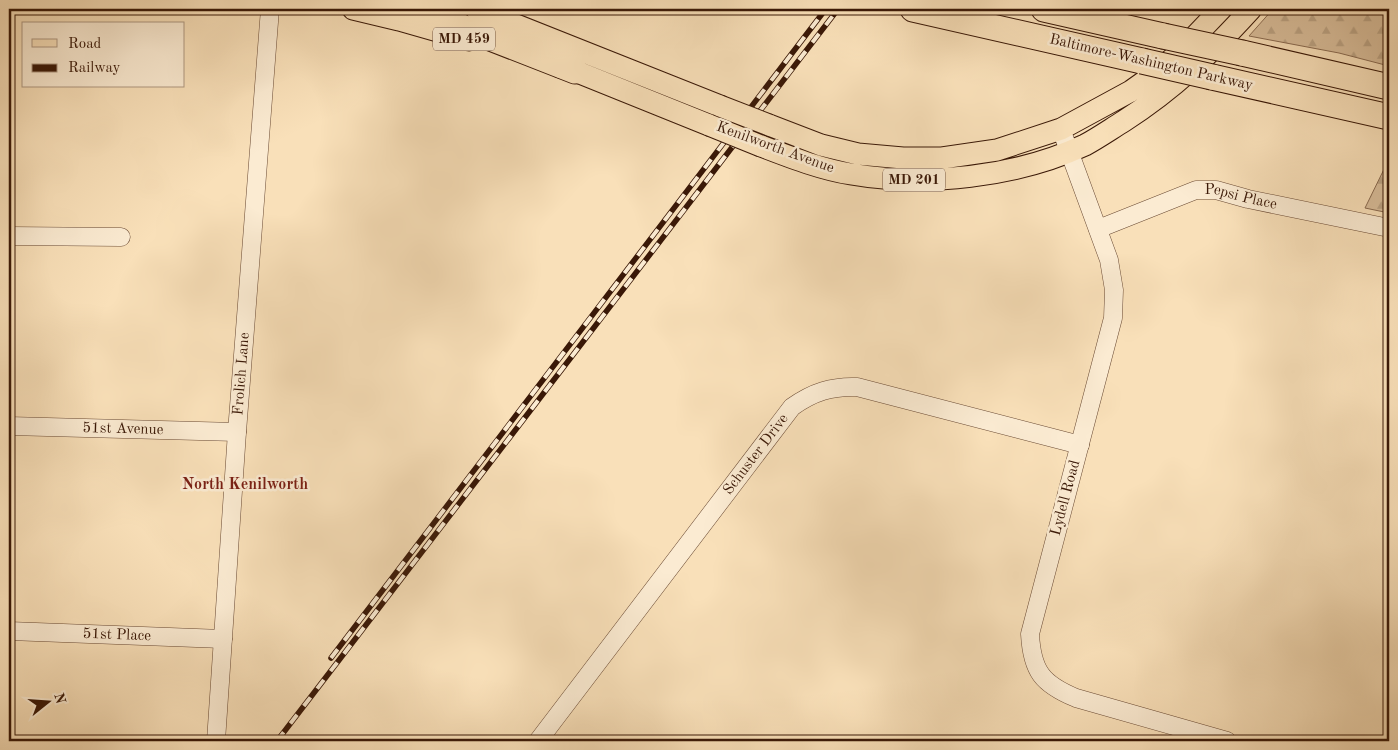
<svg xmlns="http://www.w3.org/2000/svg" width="1398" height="750" font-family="'Old Standard TT',serif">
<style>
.forest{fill:url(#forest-firs);stroke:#8a6b51}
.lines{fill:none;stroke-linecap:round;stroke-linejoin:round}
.minor-casing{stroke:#6a4a34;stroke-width:19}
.major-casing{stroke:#3a1807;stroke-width:23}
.highway-casing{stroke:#3a1807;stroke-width:27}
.minor{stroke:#fbebd2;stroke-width:18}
.major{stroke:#f9e0b9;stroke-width:21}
.highway{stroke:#f9e0b9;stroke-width:25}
.rail-casing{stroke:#3a1807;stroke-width:5.5}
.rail{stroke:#fbebd2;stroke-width:4;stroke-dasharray:11;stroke-linecap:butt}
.major-bridge-casing{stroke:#3a1807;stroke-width:23;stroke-linecap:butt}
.highway-bridge-casing{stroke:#3a1807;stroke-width:27;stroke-linecap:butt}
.major-bridge{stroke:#f9e0b9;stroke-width:21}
.highway-bridge{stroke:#f9e0b9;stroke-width:25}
.labels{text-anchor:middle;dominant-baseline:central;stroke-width:5;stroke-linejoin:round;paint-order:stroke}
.shield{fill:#fbebd2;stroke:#745744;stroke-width:1}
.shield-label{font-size:14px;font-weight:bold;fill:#3a1807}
.street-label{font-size:15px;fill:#3a1807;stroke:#fbebd2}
.neighbourhood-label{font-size:16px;font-weight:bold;fill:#7a1f14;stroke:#fbebd2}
</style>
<defs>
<pattern id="forest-firs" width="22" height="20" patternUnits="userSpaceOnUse" patternTransform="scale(1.25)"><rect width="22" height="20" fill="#d9be9b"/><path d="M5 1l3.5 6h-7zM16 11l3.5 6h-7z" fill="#bba384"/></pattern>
</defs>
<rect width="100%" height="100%" fill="#f9e0b9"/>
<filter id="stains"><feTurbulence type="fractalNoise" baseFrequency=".004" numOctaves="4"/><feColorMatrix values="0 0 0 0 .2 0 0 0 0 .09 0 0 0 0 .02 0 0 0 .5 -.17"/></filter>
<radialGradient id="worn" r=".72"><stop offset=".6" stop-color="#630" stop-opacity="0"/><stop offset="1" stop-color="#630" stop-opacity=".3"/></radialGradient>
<!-- forest -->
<path class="forest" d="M1273,9H1389V66L1339,53L1249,36Z
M1389,159V213L1365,208Z"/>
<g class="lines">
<defs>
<g id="minor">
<path d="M1061,129L1109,260L1114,290L1113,318L1030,634C1032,671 1042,684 1076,698L1227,741"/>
<path id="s1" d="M1098,229L1196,190H1216L1248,199L1389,228"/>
<path d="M9,236L121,237"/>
<path id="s2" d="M9,426L237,432"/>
<path id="s3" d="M9,631L223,639"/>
<path id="s4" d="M216,741L237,432L270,9"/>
<path id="s5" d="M538,741L792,407C813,392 832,386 857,387L1080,445"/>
</g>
<path id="major" d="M353,9L399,20L469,40
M476,9L720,106
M560,67L575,71L709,125
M769,125L821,145L858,154L903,158H942L997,150L1061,129L1131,91L1155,74L1180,52L1221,9
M761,146C790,157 820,169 851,174C926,187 1016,177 1085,145C1098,138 1111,129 1124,121C1174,89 1211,53 1251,9"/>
<path id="highway" d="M416,9L575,71
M913,9L1142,61
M1044,9L1163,36
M1242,53L1389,87
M1212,77L1389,117"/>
</defs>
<!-- minor casing -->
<use href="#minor" class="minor-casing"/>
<!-- major casing -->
<use href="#major" class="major-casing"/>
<!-- highway casing -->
<use href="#highway" class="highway-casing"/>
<!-- minor -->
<use href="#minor" class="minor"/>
<!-- major -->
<use href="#major" class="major"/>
<!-- highway -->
<use href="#highway" class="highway"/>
<defs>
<path id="rail" d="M331,658L825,10
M277,741L835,13"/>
</defs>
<!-- rail casing -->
<use href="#rail" class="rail-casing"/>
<!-- rail -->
<use href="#rail" class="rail"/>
<defs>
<path id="major-bridge" d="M720,106L769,125
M709,125L761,146"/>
<path id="highway-bridge" d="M1163,36L1242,53
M1142,61L1212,77"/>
</defs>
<!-- major-bridge casing -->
<use href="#major-bridge" class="major-bridge-casing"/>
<!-- highway-bridge casing -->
<use href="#highway-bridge" class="highway-bridge-casing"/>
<!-- major-bridge -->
<use href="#major-bridge" class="major-bridge"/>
<!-- highway-bridge -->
<use href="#highway-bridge" class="highway-bridge"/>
</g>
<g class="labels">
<!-- shield labels -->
<g class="shield">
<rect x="433" y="27.5" width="62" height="23" rx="4"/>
<rect x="883" y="168.5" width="62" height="23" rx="4"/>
</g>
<g class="shield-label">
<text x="464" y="39">MD 459</text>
<text x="914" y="180">MD 201</text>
</g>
<!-- street labels -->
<g class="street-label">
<text transform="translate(1151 63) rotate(13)">Baltimore-Washington Parkway</text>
<text transform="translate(775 148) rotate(20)">Kenilworth Avenue</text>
<text stroke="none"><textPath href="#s1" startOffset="151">Pepsi Place</textPath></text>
<text stroke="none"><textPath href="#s4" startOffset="368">Frolich Lane</textPath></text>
<text stroke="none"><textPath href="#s2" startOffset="114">51st Avenue</textPath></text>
<text stroke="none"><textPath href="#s5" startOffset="360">Schuster Drive</textPath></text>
<text transform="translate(1066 498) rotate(-75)">Lydell Road</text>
<text stroke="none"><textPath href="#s3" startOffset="108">51st Place</textPath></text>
</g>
<!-- neighbourhood labels -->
<g class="neighbourhood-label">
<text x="245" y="485">North Kenilworth</text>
</g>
</g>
<!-- margin -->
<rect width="1398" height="750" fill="none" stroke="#f9e0b9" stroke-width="30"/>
<rect x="10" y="10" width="1378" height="730" fill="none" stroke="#3a1807" stroke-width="2.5"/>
<rect x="15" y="15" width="1368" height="720" fill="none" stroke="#3a1807"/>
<!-- legend -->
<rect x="22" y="22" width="162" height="65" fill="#fbebd2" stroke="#ae9781"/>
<rect x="32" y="39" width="25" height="8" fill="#f9e0b9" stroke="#ae9781"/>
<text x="68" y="48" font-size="15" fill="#3a1807">Road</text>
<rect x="32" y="64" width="25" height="8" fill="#3a1807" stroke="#ae9781"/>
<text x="68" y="72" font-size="15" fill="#3a1807">Railway</text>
<!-- north arrow -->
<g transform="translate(48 702) rotate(73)" stroke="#fbebd2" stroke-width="4" paint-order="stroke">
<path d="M0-4L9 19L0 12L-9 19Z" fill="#3a1807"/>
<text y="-8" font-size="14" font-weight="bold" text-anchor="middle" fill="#3a1807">N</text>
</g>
<rect width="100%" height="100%" filter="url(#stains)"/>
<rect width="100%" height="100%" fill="url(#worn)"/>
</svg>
